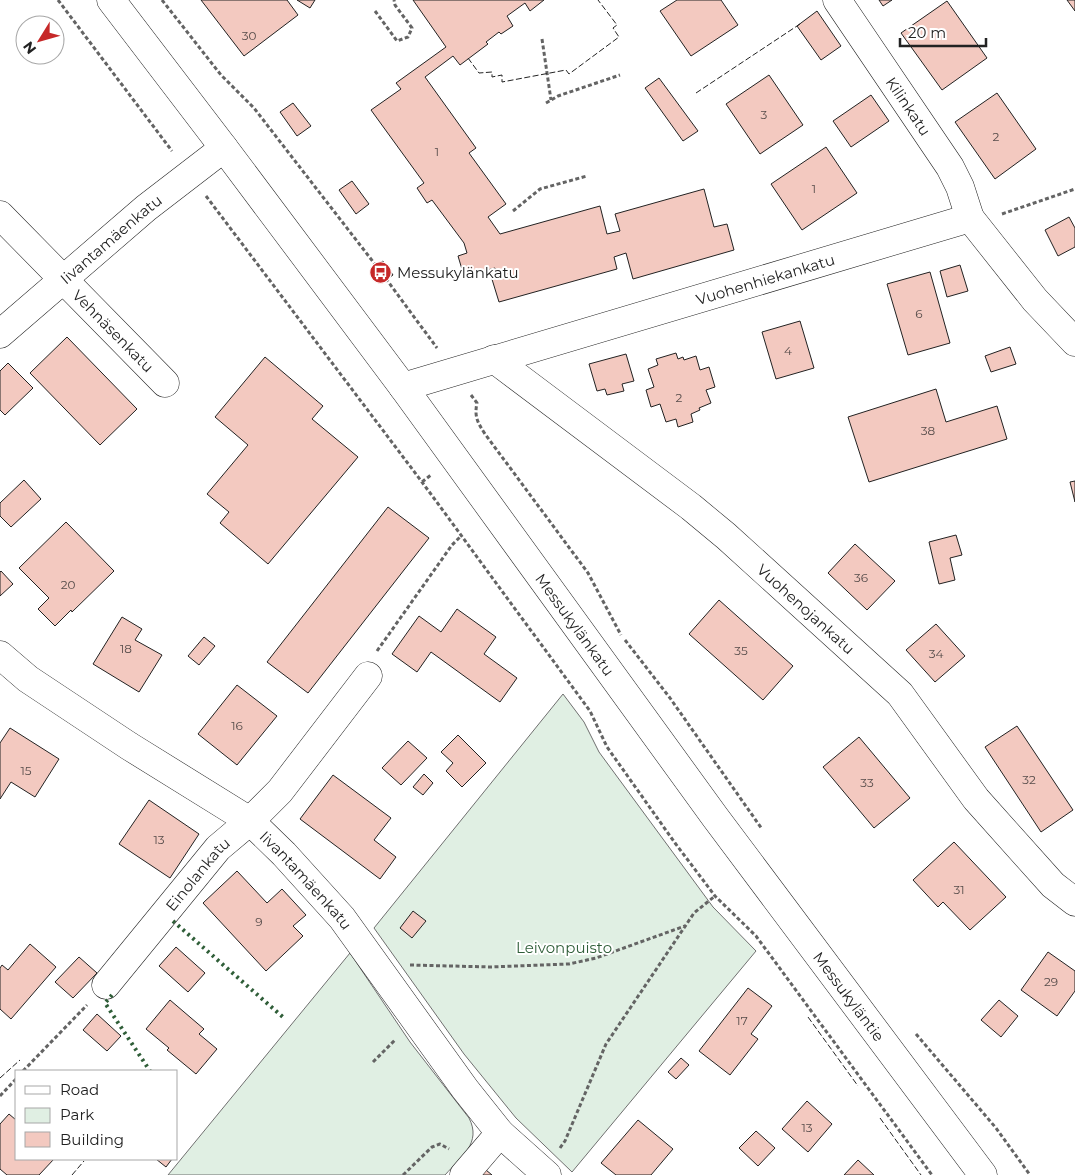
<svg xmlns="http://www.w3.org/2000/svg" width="1075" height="1175" font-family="Montserrat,sans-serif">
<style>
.green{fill:#e0efe3;stroke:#6f6f6f}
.building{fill:#f3c9c0;stroke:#222}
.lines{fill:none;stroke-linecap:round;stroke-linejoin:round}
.minor-casing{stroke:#222;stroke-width:29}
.major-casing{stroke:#222;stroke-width:29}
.path{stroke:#646464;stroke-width:3;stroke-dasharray:4 2.5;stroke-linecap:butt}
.minor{stroke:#fff;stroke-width:28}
.major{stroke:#fff;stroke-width:28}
.hedge{stroke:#2f5e38;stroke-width:4;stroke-dasharray:2.5 4;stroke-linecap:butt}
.fence{stroke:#222;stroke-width:1;stroke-dasharray:6 2.5;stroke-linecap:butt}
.labels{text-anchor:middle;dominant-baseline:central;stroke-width:4;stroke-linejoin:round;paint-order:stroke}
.number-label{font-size:12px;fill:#564c4a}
.street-label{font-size:15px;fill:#222;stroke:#fff}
.poi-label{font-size:15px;fill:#222;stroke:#fff;text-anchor:start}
.park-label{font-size:15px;fill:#2f5e38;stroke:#fff}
</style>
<rect width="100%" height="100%" fill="#fff"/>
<!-- green -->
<path class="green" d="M563,694L584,722L599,752L713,907L756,951L572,1172L516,1118L464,1054L374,928Z
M350,953L410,1042L469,1118C482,1143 461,1157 445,1175H168Z"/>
<!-- building -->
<path class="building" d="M201,0H287L298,15L244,56Z
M297,0H315L310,8Z
M413,0H544L530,11L525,3L507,16L513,26L501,34L499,32L486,42L488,44L460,65L453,56L425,77L476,148L469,153L506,204L488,217L500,234L600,206L607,234L620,231L615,214L704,189L714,227L727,224L734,250L633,279L626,253L614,257L617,269L499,302L491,276L496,274L495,268L464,276L458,256L467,253L464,243L432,200L427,203L417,188L424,183L371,110L401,89L396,83L446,47Z
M677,0H721L738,25L691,56L660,11Z
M879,0H892L883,6Z
M1067,0H1075V11Z
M947,1L987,58L942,90L901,33Z
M817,11L841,46L821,60L797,26Z
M769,75L803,125L760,154L726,104Z
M659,78L698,131L683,141L645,88Z
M997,93L1036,149L995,179L955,122Z
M871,95L889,121L851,147L833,121Z
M293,103L311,126L297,136L280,112Z
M826,147L857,193L802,230L771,184Z
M352,181L369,204L356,214L339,190Z
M1069,217L1075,228V247L1058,256L1045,230Z
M383,261L393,275L387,279L377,265Z
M960,265L968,291L947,297L940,271Z
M930,272L950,343L908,355L887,284Z
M800,321L814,368L776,379L762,332Z
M67,337L137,409L100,445L30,373Z
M1010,347L1016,364L991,372L985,356Z
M676,353L678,359L683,357L684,360L696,356L700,370L709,367L715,387L706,390L711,403L699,408L700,410L691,414L693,422L678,427L676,419L666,422L660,404L651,407L646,390L654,387L648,369L658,365L656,359Z
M626,354L634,381L622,384L624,391L607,395L605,389L597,391L589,364Z
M265,357L323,406L312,419L358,457L268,564L220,523L229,512L207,494L248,445L215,417Z
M8,363L33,388L5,415L0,410V371Z
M936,389L946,422L997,406L1007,439L869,482L848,417Z
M24,480L41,499L11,527L0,516V503Z
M1075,481V502L1070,482Z
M388,507L429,538L308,693L267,662Z
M66,522L114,571L72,612L71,610L55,626L38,609L49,598L19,568Z
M956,535L962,555L950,558L955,580L939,584L929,542Z
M855,544L895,581L867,610L828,573Z
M1,571L13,584L0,596V572Z
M719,600L793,666L763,700L689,634Z
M457,609L496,637L484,654L517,678L500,702L431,652L417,672L392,654L419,616L441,632Z
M122,617L142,629L135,640L162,655L139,692L93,664Z
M936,624L965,656L935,682L906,650Z
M204,637L215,646L199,665L188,656Z
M237,685L277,716L237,765L198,734Z
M1017,726L1073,810L1041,832L985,747Z
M10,728L59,759L35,797L11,782L0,799V743Z
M458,735L486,763L462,787L446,771L453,763L441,752Z
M859,737L910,798L874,828L823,767Z
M408,741L427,758L401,785L382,768Z
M424,774L433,783L423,795L413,787Z
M333,775L391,818L374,840L396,857L380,879L300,819Z
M149,800L199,834L170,878L119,844Z
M954,842L1006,897L970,930L943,902L938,907L913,880Z
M237,871L267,903L282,889L306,915L293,926L303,936L266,971L203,903Z
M413,911L426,921L412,938L400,928Z
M30,944L56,967L11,1019L0,1009V968L2,965L8,970Z
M176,947L205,973L188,992L159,966Z
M1048,952L1075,971V991L1057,1016L1021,990Z
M79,957L97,973L73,998L55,982Z
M748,988L772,1006L751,1034L758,1039L730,1075L699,1051Z
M170,1000L204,1029L199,1034L217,1049L196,1074L167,1050L169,1048L146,1029Z
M999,1000L1018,1016L1001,1037L981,1020Z
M97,1014L121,1036L107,1051L83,1030Z
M681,1058L689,1065L676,1079L668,1072Z
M807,1101L832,1124L808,1152L782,1129Z
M9,1114L16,1120V1159H54L39,1175H7L0,1169V1124Z
M638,1120L673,1149L651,1175H616L601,1163Z
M756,1131L775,1148L758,1166L739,1148Z
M156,1159H172L166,1167Z
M858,1160L874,1175H844Z
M486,1170L492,1175H481Z"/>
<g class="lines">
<defs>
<g id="minor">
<path id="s1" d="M837,0L950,167L960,187L970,218"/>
<path id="s2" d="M0,215L165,383"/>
<path id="s3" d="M0,334L146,208L224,148"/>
<path id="s4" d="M494,359L691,507L726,536L900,694L976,799L1053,885L1075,902"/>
<path id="s5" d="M403,387L970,218L1035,300L1075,342"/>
<path id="s6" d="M0,655L28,679L129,746L250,821L284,854L342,918L465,1089L500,1133L547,1175"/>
<path id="s7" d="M106,985L218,848L250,821L280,791L368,676"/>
<path d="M464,1175L500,1133"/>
</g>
<g id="major">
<path id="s8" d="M111,0L224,148L403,387L715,817L983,1175"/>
</g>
</defs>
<!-- minor casing -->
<use href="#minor" class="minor-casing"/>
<!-- major casing -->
<use href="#major" class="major-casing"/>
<!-- path -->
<path class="path" d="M58,0L172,151
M162,0L221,75L254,108L381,272L437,348
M375,11L397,41L408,37L412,28L395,5L394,0
M542,39L551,100
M546,103L558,96L620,75
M206,196L422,482L590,711L607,747L675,843L715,896L756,936L932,1175
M513,211L540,189L587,176
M1002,214L1075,189
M471,395L477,403C474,417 478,423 485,434L588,573L621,635
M422,482L431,475
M625,640L670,698L762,829
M377,651L452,545L461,536
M410,965L491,967L569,964L596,958L685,926
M916,1034L996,1128L1030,1175
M373,1062L395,1040
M23,1071L87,1005
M0,1096L16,1079
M560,1148L565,1141L606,1044L694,913L715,896
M403,1175L432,1147L440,1144L449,1149"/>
<!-- minor -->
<use href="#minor" class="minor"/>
<!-- major -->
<use href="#major" class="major"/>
<!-- hedge -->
<path class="hedge" d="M173,921L284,1018
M112,995L105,1003L150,1071"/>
<!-- fence -->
<path class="fence" d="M468,58L479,73L492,72V77L502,75V82L566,70L569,74L619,37L613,28L617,25L598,0
M696,93L800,24
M808,1017L858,1086
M0,1078L20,1060
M880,1118L921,1175
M72,1175L84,1161"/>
</g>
<!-- icons -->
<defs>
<symbol id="bus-disc" viewBox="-11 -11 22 22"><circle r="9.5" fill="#c62828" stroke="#fff"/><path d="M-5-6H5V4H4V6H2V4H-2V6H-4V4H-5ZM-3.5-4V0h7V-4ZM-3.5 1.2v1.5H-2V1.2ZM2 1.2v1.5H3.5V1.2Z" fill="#fff"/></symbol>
</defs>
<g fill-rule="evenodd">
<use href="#bus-disc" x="368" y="260" width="25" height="25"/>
</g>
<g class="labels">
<!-- number labels -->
<g class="number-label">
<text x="249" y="35">30</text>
<text x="764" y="114">3</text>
<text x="996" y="136">2</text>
<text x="437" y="151">1</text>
<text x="814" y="188">1</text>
<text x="919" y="313">6</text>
<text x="788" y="350">4</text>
<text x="679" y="397">2</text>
<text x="928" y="430">38</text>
<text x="861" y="577">36</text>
<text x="68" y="584">20</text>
<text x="126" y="648">18</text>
<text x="741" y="650">35</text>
<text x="936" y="653">34</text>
<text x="237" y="725">16</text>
<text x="26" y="770">15</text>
<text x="1029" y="779">32</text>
<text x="867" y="782">33</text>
<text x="159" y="839">13</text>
<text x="959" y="889">31</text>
<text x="259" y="921">9</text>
<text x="1051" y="981">29</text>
<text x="742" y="1020">17</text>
<text x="807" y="1127">13</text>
</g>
<!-- street labels -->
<g class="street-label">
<text stroke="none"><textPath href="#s1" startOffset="128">Kilinkatu</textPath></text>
<text stroke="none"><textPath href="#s3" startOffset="146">Iivantamäenkatu</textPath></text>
<text stroke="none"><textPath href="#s5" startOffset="378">Vuohenhiekankatu</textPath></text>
<text stroke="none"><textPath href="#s2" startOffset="162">Vehnäsenkatu</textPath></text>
<text stroke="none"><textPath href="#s4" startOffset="400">Vuohenojankatu</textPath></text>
<text stroke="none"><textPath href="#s8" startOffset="778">Messukylänkatu</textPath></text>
<text stroke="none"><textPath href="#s7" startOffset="144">Einolankatu</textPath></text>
<text stroke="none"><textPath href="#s6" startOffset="382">Iivantamäenkatu</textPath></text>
<text stroke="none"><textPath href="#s8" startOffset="1240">Messukyläntie</textPath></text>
</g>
<!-- poi labels -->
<g class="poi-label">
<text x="397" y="272">Messukylänkatu</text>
</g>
<!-- park labels -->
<g class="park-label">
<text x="564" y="947">Leivonpuisto</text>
</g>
</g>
<!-- legend -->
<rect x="15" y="1070" width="162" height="90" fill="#ffffff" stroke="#a7a7a7"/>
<rect x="25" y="1086" width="25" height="8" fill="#ffffff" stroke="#a7a7a7"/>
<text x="60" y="1095" font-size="15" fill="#222222">Road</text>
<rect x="25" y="1108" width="25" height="15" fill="#e0efe3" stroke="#a7a7a7"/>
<text x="60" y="1120" font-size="15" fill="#222222">Park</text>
<rect x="25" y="1132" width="25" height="15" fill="#f3c9c0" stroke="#a7a7a7"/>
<text x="60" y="1145" font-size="15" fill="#222222">Building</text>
<!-- north arrow -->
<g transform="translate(40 40) rotate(233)"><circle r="24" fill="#ffffff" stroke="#a7a7a7"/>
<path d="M0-4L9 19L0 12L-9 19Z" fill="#c62828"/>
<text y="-8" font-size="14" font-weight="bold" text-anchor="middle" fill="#222222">N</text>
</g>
<!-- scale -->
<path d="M900 38v8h86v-8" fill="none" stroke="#222222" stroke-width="2.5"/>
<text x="908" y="38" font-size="15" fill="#222222" stroke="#ffffff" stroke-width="4" paint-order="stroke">20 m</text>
</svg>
